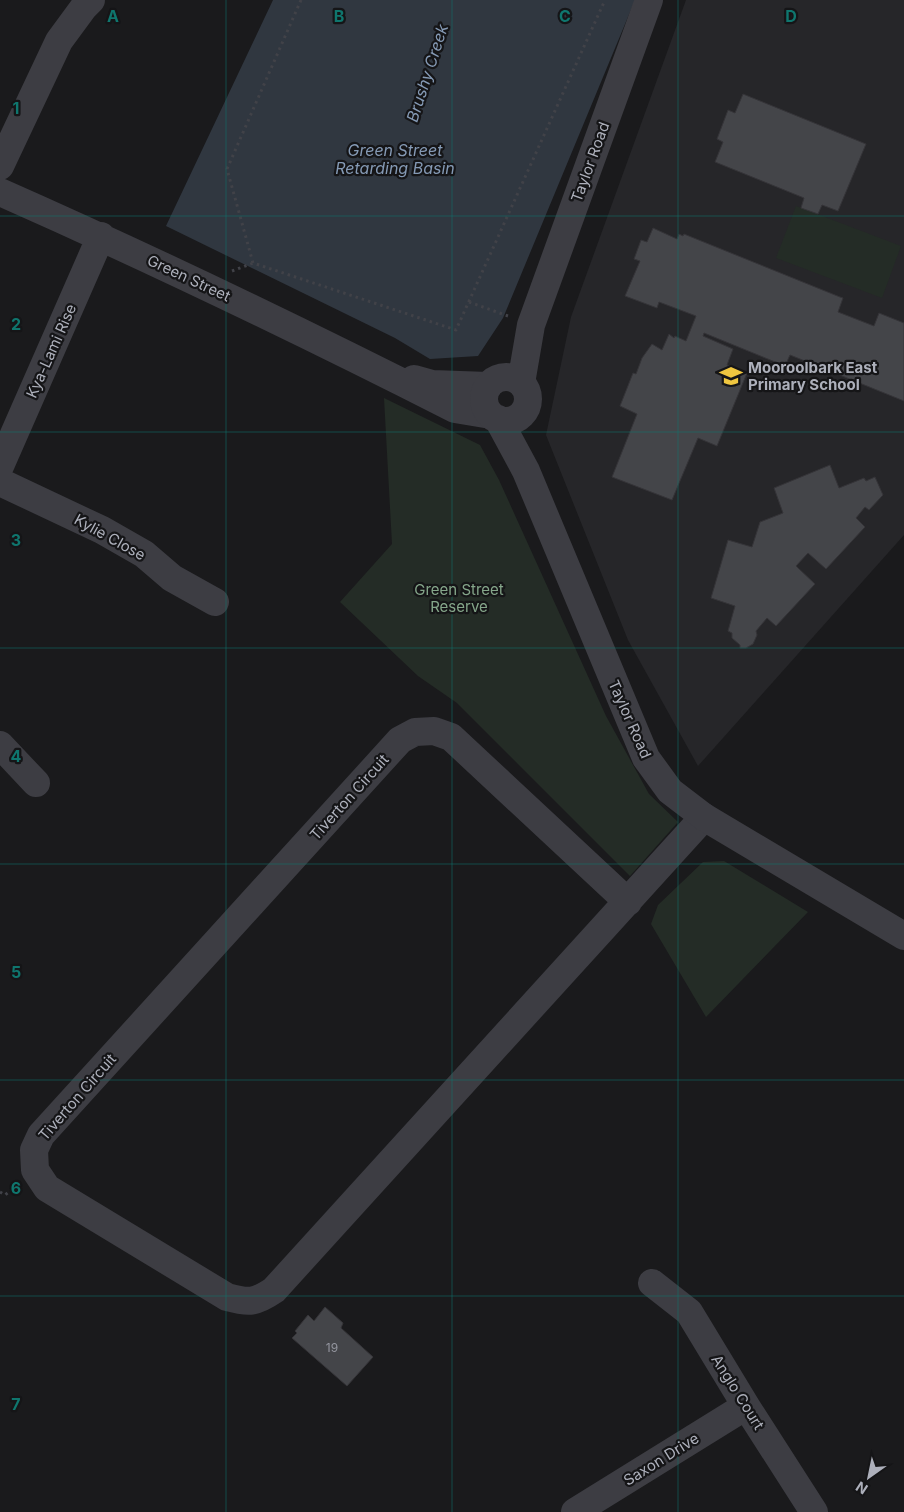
<svg xmlns="http://www.w3.org/2000/svg" width="904" height="1512" font-family="Inter,sans-serif">
<style>
.built{fill:#262629}
.green{fill:#242c26}
.water{fill:#303740}
.building{fill:#444549;stroke:#353438}
.lines{fill:none;stroke-linecap:round;stroke-linejoin:round}
.path{stroke:#414248;stroke-width:3;stroke-dasharray:2.5 4;stroke-linecap:butt}
.minor{stroke:#3d3d43;stroke-width:28}
.tertiary{stroke:#3d3d43;stroke-width:28}
.grid{fill:none;stroke:#0f766e;stroke-width:1;stroke-opacity:0.55}
.labels{text-anchor:middle;dominant-baseline:central;stroke-width:4.5;stroke-linejoin:round;paint-order:stroke}
.number-label{font-size:12px;fill:#93959e}
.street-label{font-size:15px;fill:#adb0bb;stroke:#151517}
.poi-label{font-size:15px;font-weight:bold;fill:#adb0bb;stroke:#151517;text-anchor:start}
.park-label{font-size:15px;fill:#85a68a;stroke:#151517}
.water-label{font-size:16px;font-style:italic;fill:#859ab5;stroke:#151517}
.grid-label{font-size:16px;text-anchor:middle;font-weight:bold;fill:#0f766e;stroke:#151517;stroke-width:4.5;stroke-linejoin:round;paint-order:stroke}
</style>
<rect width="100%" height="100%" fill="#1a1a1c"/>
<!-- built -->
<path class="built" d="M686,0H904V535L698,766L628,640L546,435L571,317Z"/>
<!-- green -->
<path class="green" d="M796,206L901,246L882,298L776,258Z
M384,398L480,445L499,480L606,716L649,794L678,822L630,876L457,703L418,676L340,602L392,544Z
M724,861L808,912L706,1017L651,924L658,905L703,862Z"/>
<!-- water -->
<path class="water" d="M273,0H635L503,318L478,356L430,359L395,338L166,226Z"/>
<!-- building -->
<path class="building" d="M743,94L866,144L838,211L822,205L818,214L801,208L804,198L715,162L723,142L717,139L728,110L735,113Z
M653,228L677,239L679,234L683,236L684,234L840,297L843,298L838,312L874,326L879,313L904,323V401L790,355L785,366L704,333L703,336L733,349L727,365L747,373L717,446L698,438L672,500L612,477L637,414L620,406L633,373L636,374L642,358L652,344L662,350L669,334L674,338L675,336L686,341L696,316L659,302L657,308L625,296L640,261L634,259L641,240L647,242Z
M830,465L839,488L864,478L866,481L875,477L883,495L869,510L865,507L856,518L865,527L826,569L808,553L796,566L815,584L776,626L767,618L756,631L757,635L753,644L746,648H740V645L732,638V633L728,631L735,606L711,598L728,540L752,547L760,522L783,513L774,488Z
M325,1307L343,1323L341,1328L373,1357L347,1386L292,1338L297,1333L295,1331L308,1315L314,1321Z"/>
<g class="lines">
<!-- path -->
<path class="path" d="M301,0L227,169L253,263L456,330L605,0
M232,271L253,263
M469,302L508,316
M0,1192L5,1195L15,1187"/>
<!-- minor -->
<path class="minor" d="M0,166L59,41L84,7L91,0
M0,192C154,260 305,333 455,409L491,415
M414,379L432,384L488,386
M0,466L101,236
M0,482L102,530L144,554L172,578L215,602
M0,745L36,783
M628,902L451,737L434,731L415,732L400,740L41,1135L34,1150L35,1170L47,1188L227,1297C249,1303 255,1303 274,1290L605,926L704,817
M652,1283L689,1312L746,1406L814,1512
M575,1512L746,1406"/>
<!-- tertiary -->
<path class="tertiary" d="M484 399a22 22 0 1 1 44 0a22 22 0 1 1-44 0Z
M521,383L531,325L649,0
M498,419L526,471L646,758L670,791L704,817L904,936"/>
</g>
<!-- grid -->
<path class="grid" d="M226,0V1512M452,0V1512M678,0V1512M0,216H904M0,432H904M0,648H904M0,864H904M0,1080H904M0,1296H904"/>
<!-- icons -->
<defs>
<symbol id="school-bare" viewBox="-9 -9 18 18"><path d="M0-5L7-2L0 1L-7-2ZM-4 1L0 2.5L4 1V4Q0 6-4 4Z" fill="#efc640" stroke="#151517" stroke-width="2.5" paint-order="stroke"/></symbol>
</defs>
<g fill-rule="evenodd">
<use href="#school-bare" x="715" y="360" width="32" height="32"/>
</g>
<g class="labels">
<!-- number labels -->
<g class="number-label">
<text x="332" y="1347">19</text>
</g>
<!-- street labels -->
<g class="street-label">
<text transform="translate(590 162) rotate(-70)">Taylor Road</text>
<text transform="translate(189 278) rotate(25)">Green Street</text>
<text transform="translate(51 351) rotate(-66)">Kya-Lami Rise</text>
<text transform="translate(110 537) rotate(29)">Kylie Close</text>
<text transform="translate(630 719) rotate(66)">Taylor Road</text>
<text transform="translate(349 797) rotate(-48)">Tiverton Circuit</text>
<text transform="translate(77 1097) rotate(-49)">Tiverton Circuit</text>
<text transform="translate(738 1392) rotate(58)">Anglo Court</text>
<text transform="translate(661 1459) rotate(-32)">Saxon Drive</text>
</g>
<!-- poi labels -->
<g class="poi-label">
<text x="748" y="367">Mooroolbark East<tspan x="748" dy="17">Primary School</tspan></text>
</g>
<!-- park labels -->
<g class="park-label">
<text x="459" y="589">Green Street<tspan x="459" dy="17">Reserve</tspan></text>
</g>
<!-- water labels -->
<g class="water-label">
<text transform="translate(427 73) rotate(-72)">Brushy Creek</text>
<text x="395" y="150">Green Street<tspan x="395" dy="18">Retarding Basin</tspan></text>
</g>
</g>
<g class="grid-label">
<text x="113" y="22">A</text>
<text x="339" y="22">B</text>
<text x="565" y="22">C</text>
<text x="791" y="22">D</text>
<text x="16" y="114">1</text>
<text x="16" y="330">2</text>
<text x="16" y="546">3</text>
<text x="16" y="762">4</text>
<text x="16" y="978">5</text>
<text x="16" y="1194">6</text>
<text x="16" y="1410">7</text>
</g>
<!-- north arrow -->
<g transform="translate(869 1477) rotate(213)" stroke="#151517" stroke-width="4" paint-order="stroke">
<path d="M0-4L9 19L0 12L-9 19Z" fill="#adb0bb"/>
<text y="-8" font-size="14" font-weight="bold" text-anchor="middle" fill="#adb0bb">N</text>
</g>
</svg>
